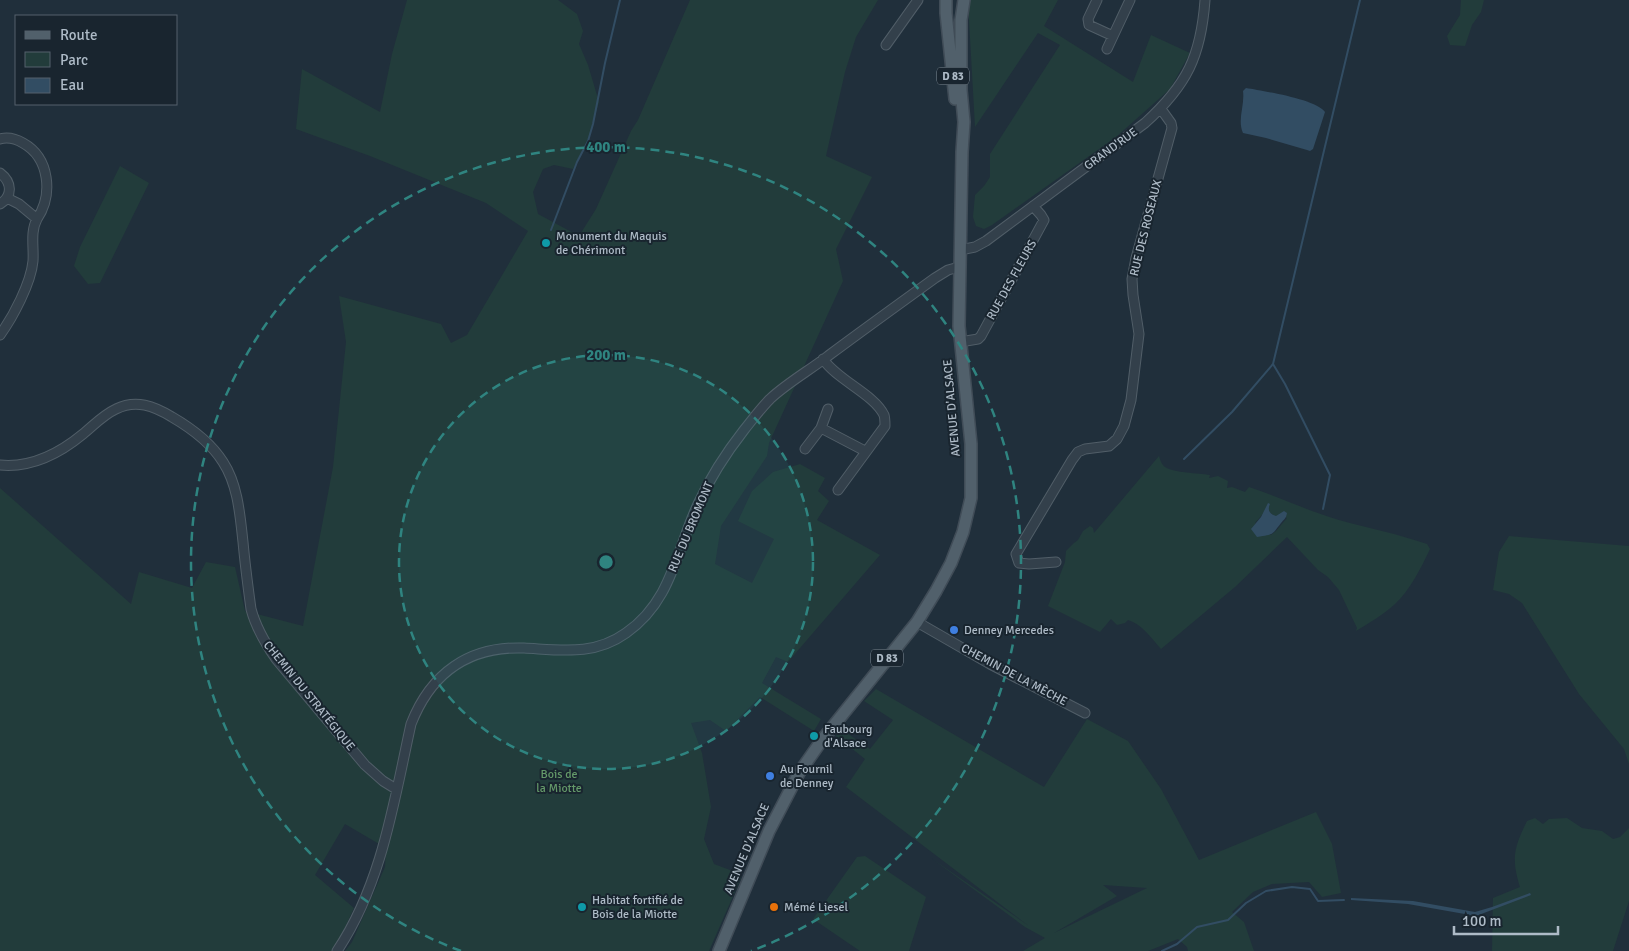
<svg xmlns="http://www.w3.org/2000/svg" width="1629" height="951" font-family="Signika,sans-serif">
<style>
.green{fill:#223c3b;fill-rule:evenodd}
.water{fill:#324d63}
.lines{fill:none;stroke-linecap:round;stroke-linejoin:round}
.stream{stroke:#324d63;stroke-width:2}
.minor-casing{stroke:#515e68;stroke-width:11}
.major-casing{stroke:#404c57;stroke-width:14}
.minor{stroke:#33404b;stroke-width:9}
.major{stroke:#51606b;stroke-width:11}
.ring{fill:none;stroke:#2f8480;stroke-width:2.5;stroke-dasharray:9 6}
.culture-dot{fill:#0f9aa8;stroke:#19252f;stroke-width:2}
.shop-dot{fill:#3f7fe0;stroke:#19252f;stroke-width:2}
.food-dot{fill:#e8710a;stroke:#19252f;stroke-width:2}
.labels{text-anchor:middle;dominant-baseline:central;stroke-width:4;stroke-linejoin:round;paint-order:stroke}
.shield{fill:#19252f;stroke:#818e99;stroke-width:1}
.shield-label{font-size:11px;font-weight:bold;fill:#aebbc7}
.street-label{font-size:12px;fill:#aebbc7;stroke:#19252f}
.poi-label{font-size:12px;fill:#aebbc7;stroke:#19252f;text-anchor:start}
.park-label{font-size:12px;fill:#649969;stroke:#19252f}
.centre{fill:#2f8480;stroke:#19252f;stroke-width:2.5}
.ring-label{font-size:15px;text-anchor:middle;font-weight:bold;fill:#2f8480;stroke:#19252f;stroke-width:4;stroke-linejoin:round;paint-order:stroke}
</style>
<rect width="100%" height="100%" fill="#202f3b"/>
<!-- green -->
<path class="green" d="M407,0H558L577,14L583,31L579,44L588,65L599,102L589,137L573,169L554,165L543,169L533,192L538,214L579,236L596,209L631,131L638,120L690,0H878L856,37L845,72L826,156L872,177L836,249L843,281L769,443L767,456L721,526L715,564L752,583L774,539L738,521L752,491L773,472L800,464L825,478L818,491L829,501L817,520L880,555L788,662L776,657L762,683L821,719L814,731L760,697L726,731L710,720L691,723L702,753L711,807L704,839L714,864L738,873L741,878L709,951H345L352,942L385,867L386,848L345,824L315,875L354,908L338,943L333,951H0V488L131,604L139,572L192,588L206,562L235,567L245,611L303,626L333,467L346,342L339,296L441,324L451,343L467,335L528,231L486,203L370,156L296,129L302,69L380,112L392,54Z
M966,0H1058L1044,26L1133,82L1151,35L1190,53L1170,89L1116,137L992,225L984,229L976,226L973,217L975,195L984,186L990,177V154L1060,45L1038,33L975,127L968,2Z
M1461,0H1484L1481,12L1472,25L1465,46L1450,45L1447,36L1460,15Z
M120,166L149,183L100,283L88,284L74,266L80,247Z
M1159,456C1160,459 1161,464 1165,467C1174,473 1198,473 1210,475L1209,478L1218,476L1228,481L1227,488L1232,487L1245,492L1249,487C1279,497 1308,511 1339,520C1368,528 1398,534 1427,544L1430,549C1421,568 1410,590 1395,604C1383,615 1369,623 1356,631L1357,628L1339,590L1328,577L1318,570L1287,537L1235,587L1161,649C1152,639 1142,624 1128,620L1125,623L1117,625L1111,619L1100,632L1048,606L1065,562L1066,551L1074,543L1078,540L1083,531L1090,526L1093,528L1094,533ZM1268,508C1269,513 1272,514 1276,517L1280,514L1287,518L1276,531L1271,535L1255,523Z
M1509,536L1629,546V764L1624,749L1579,694L1522,603L1509,594L1493,590L1499,552Z
M876,689L1044,787L1087,719L1128,741L1161,789L1199,860L1316,812L1332,844L1341,893L1322,897L1309,882L1272,884L1253,892L1232,912L1244,922L1254,951H1188L1187,947L1178,939L1148,951H1023L1045,938L1025,927L931,858L1029,926L846,787L865,759L836,736L841,729L870,749L893,720L864,701ZM1103,885L1147,888L1054,933L1117,896Z
M1535,818L1543,824L1549,819L1567,818L1582,828L1602,831L1613,839L1620,837L1629,828V901L1613,951H1492L1493,898L1520,887C1511,858 1514,848 1527,821Z
M865,856L926,897L909,951H860L813,919L857,857Z"/>
<!-- water -->
<path class="water" d="M1246,88C1263,91 1316,99 1325,112L1313,149L1310,151L1307,150L1266,138L1243,133C1237,120 1245,105 1243,91Z
M1268,503L1270,504C1267,511 1270,514 1276,516L1284,511L1287,513C1286,519 1284,519 1281,523C1271,536 1274,534 1257,537L1251,529L1261,517Z
M1530,893L1531,895L1476,916L1408,904L1351,900V898L1413,901L1475,912L1492,907Z"/>
<g class="lines">
<!-- stream -->
<path class="stream" d="M551,230L577,162L588,141L593,124L605,63L620,0
M1273,364L1285,384L1330,475L1323,509
M1184,459L1232,412L1273,364L1360,0
M1162,951L1177,944L1197,927L1228,920L1246,903L1266,891L1292,887L1310,889L1318,901L1344,900"/>
<defs>
<path id="minor" d="M1097,0L1088,19L1089,25L1113,36
M886,45L918,0
M1107,49L1130,0
M0,139C7,137 16,139 23,143C50,158 53,195 37,219
M0,173C12,182 13,196 0,204
M960,250L975,247L986,241L1145,123C1187,85 1201,56 1205,0
M0,335C13,317 31,283 33,261C34,247 30,232 37,219L19,204L7,198
M960,342L978,339L981,336L1044,220L1041,215L1033,206
M823,359C837,380 874,394 884,415C885,418 885,422 885,426L838,490
M821,428L828,409
M805,449L821,428L865,451
M0,465C31,468 60,453 83,434C94,425 103,415 116,409C136,399 154,406 172,417C191,428 211,443 223,462C238,485 240,515 243,542C245,564 248,587 251,609C256,628 265,643 276,659L365,765L383,781L396,789
M1056,562L1029,564L1019,563L1016,554L1072,460L1078,452L1085,449L1109,446L1117,439L1124,426L1131,400L1139,334L1133,295L1132,279L1136,258L1172,128L1171,123L1161,109
M917,622L990,664L1085,713
M337,951C382,884 394,801 411,724C431,673 469,646 524,648C561,650 594,656 626,633C672,601 676,551 698,504C710,478 726,453 744,430C752,420 761,408 770,399C787,383 810,370 828,356C863,330 899,304 935,278L948,270L959,267"/>
<path id="major" d="M946,0V13L955,99
M719,951L769,831L799,773L822,740L917,622L936,591L951,563L963,532L971,498V444L959,326L962,152L964,122L961,90V20L964,0"/>
</defs>
<!-- minor casing -->
<use href="#minor" class="minor-casing"/>
<!-- major casing -->
<use href="#major" class="major-casing"/>
<!-- minor -->
<use href="#minor" class="minor"/>
<!-- major -->
<use href="#major" class="major"/>
</g>
<!-- distance rings -->
<circle cx="606" cy="562" r="207" fill="#2f8480" fill-opacity=".12"/>
<g class="ring">
<circle cx="606" cy="562" r="207"/>
<path d="M461 951A415 415 0 1 1 751 951"/>
</g>
<!-- markers -->
<g class="culture-dot">
<circle cx="546" cy="243" r="5"/>
<circle cx="814" cy="736" r="5"/>
<circle cx="582" cy="907" r="5"/>
</g>
<g class="shop-dot">
<circle cx="954" cy="630" r="5"/>
<circle cx="770" cy="776" r="5"/>
</g>
<circle class="food-dot" cx="774" cy="907" r="5"/>
<g class="labels">
<!-- shield labels -->
<g class="shield">
<rect x="937" y="67.5" width="32" height="17" rx="4"/>
<rect x="871" y="649.5" width="32" height="17" rx="4"/>
</g>
<g class="shield-label">
<text x="953" y="76">D 83</text>
<text x="887" y="658">D 83</text>
</g>
<!-- street labels -->
<g class="street-label">
<text transform="translate(1111 149) rotate(-36)">GRAND'RUE</text>
<text transform="translate(1146 228) rotate(-76)">RUE DES ROSEAUX</text>
<text transform="translate(1012 280) rotate(-61)">RUE DES FLEURS</text>
<text transform="translate(952 408) rotate(-95)">AVENUE D'ALSACE</text>
<text transform="translate(691 527) rotate(-67)">RUE DU BROMONT</text>
<text transform="translate(1014 675) rotate(28)">CHEMIN DE LA MÈCHE</text>
<text transform="translate(309 696) rotate(51)">CHEMIN DU STRATÉGIQUE</text>
<text transform="translate(747 849) rotate(-67)">AVENUE D'ALSACE</text>
</g>
<!-- poi labels -->
<g class="poi-label">
<text x="556" y="236">Monument du Maquis<tspan x="556" dy="14">de Chérimont</tspan></text>
<text x="964" y="630">Denney Mercedes</text>
<text x="824" y="729">Faubourg<tspan x="824" dy="14">d'Alsace</tspan></text>
<text x="780" y="769">Au Fournil<tspan x="780" dy="14">de Denney</tspan></text>
<text x="592" y="900">Habitat fortifié de<tspan x="592" dy="14">Bois de la Miotte</tspan></text>
<text x="784" y="907">Mémé Liesel</text>
</g>
<!-- park labels -->
<g class="park-label">
<text x="559" y="774">Bois de<tspan x="559" dy="14">la Miotte</tspan></text>
</g>
</g>
<circle cx="606" cy="562" r="8" class="centre"/>
<g class="ring-label">
<text x="606" y="152">400 m</text>
<text x="606" y="360">200 m</text>
</g>
<!-- legend -->
<rect x="15" y="15" width="162" height="90" fill="#19252f" stroke="#55616c"/>
<rect x="25" y="31" width="25" height="8" fill="#51606b" stroke="#55616c"/>
<text x="60" y="40" font-size="15" fill="#aebbc7">Route</text>
<rect x="25" y="52" width="25" height="15" fill="#223c3b" stroke="#55616c"/>
<text x="60" y="65" font-size="15" fill="#aebbc7">Parc</text>
<rect x="25" y="78" width="25" height="15" fill="#324d63" stroke="#55616c"/>
<text x="60" y="90" font-size="15" fill="#aebbc7">Eau</text>
<!-- scale -->
<path d="M1454 926v8h104v-8" fill="none" stroke="#aebbc7" stroke-width="2.5"/>
<text x="1462" y="926" font-size="15" fill="#aebbc7" stroke="#19252f" stroke-width="4" paint-order="stroke">100 m</text>
</svg>
